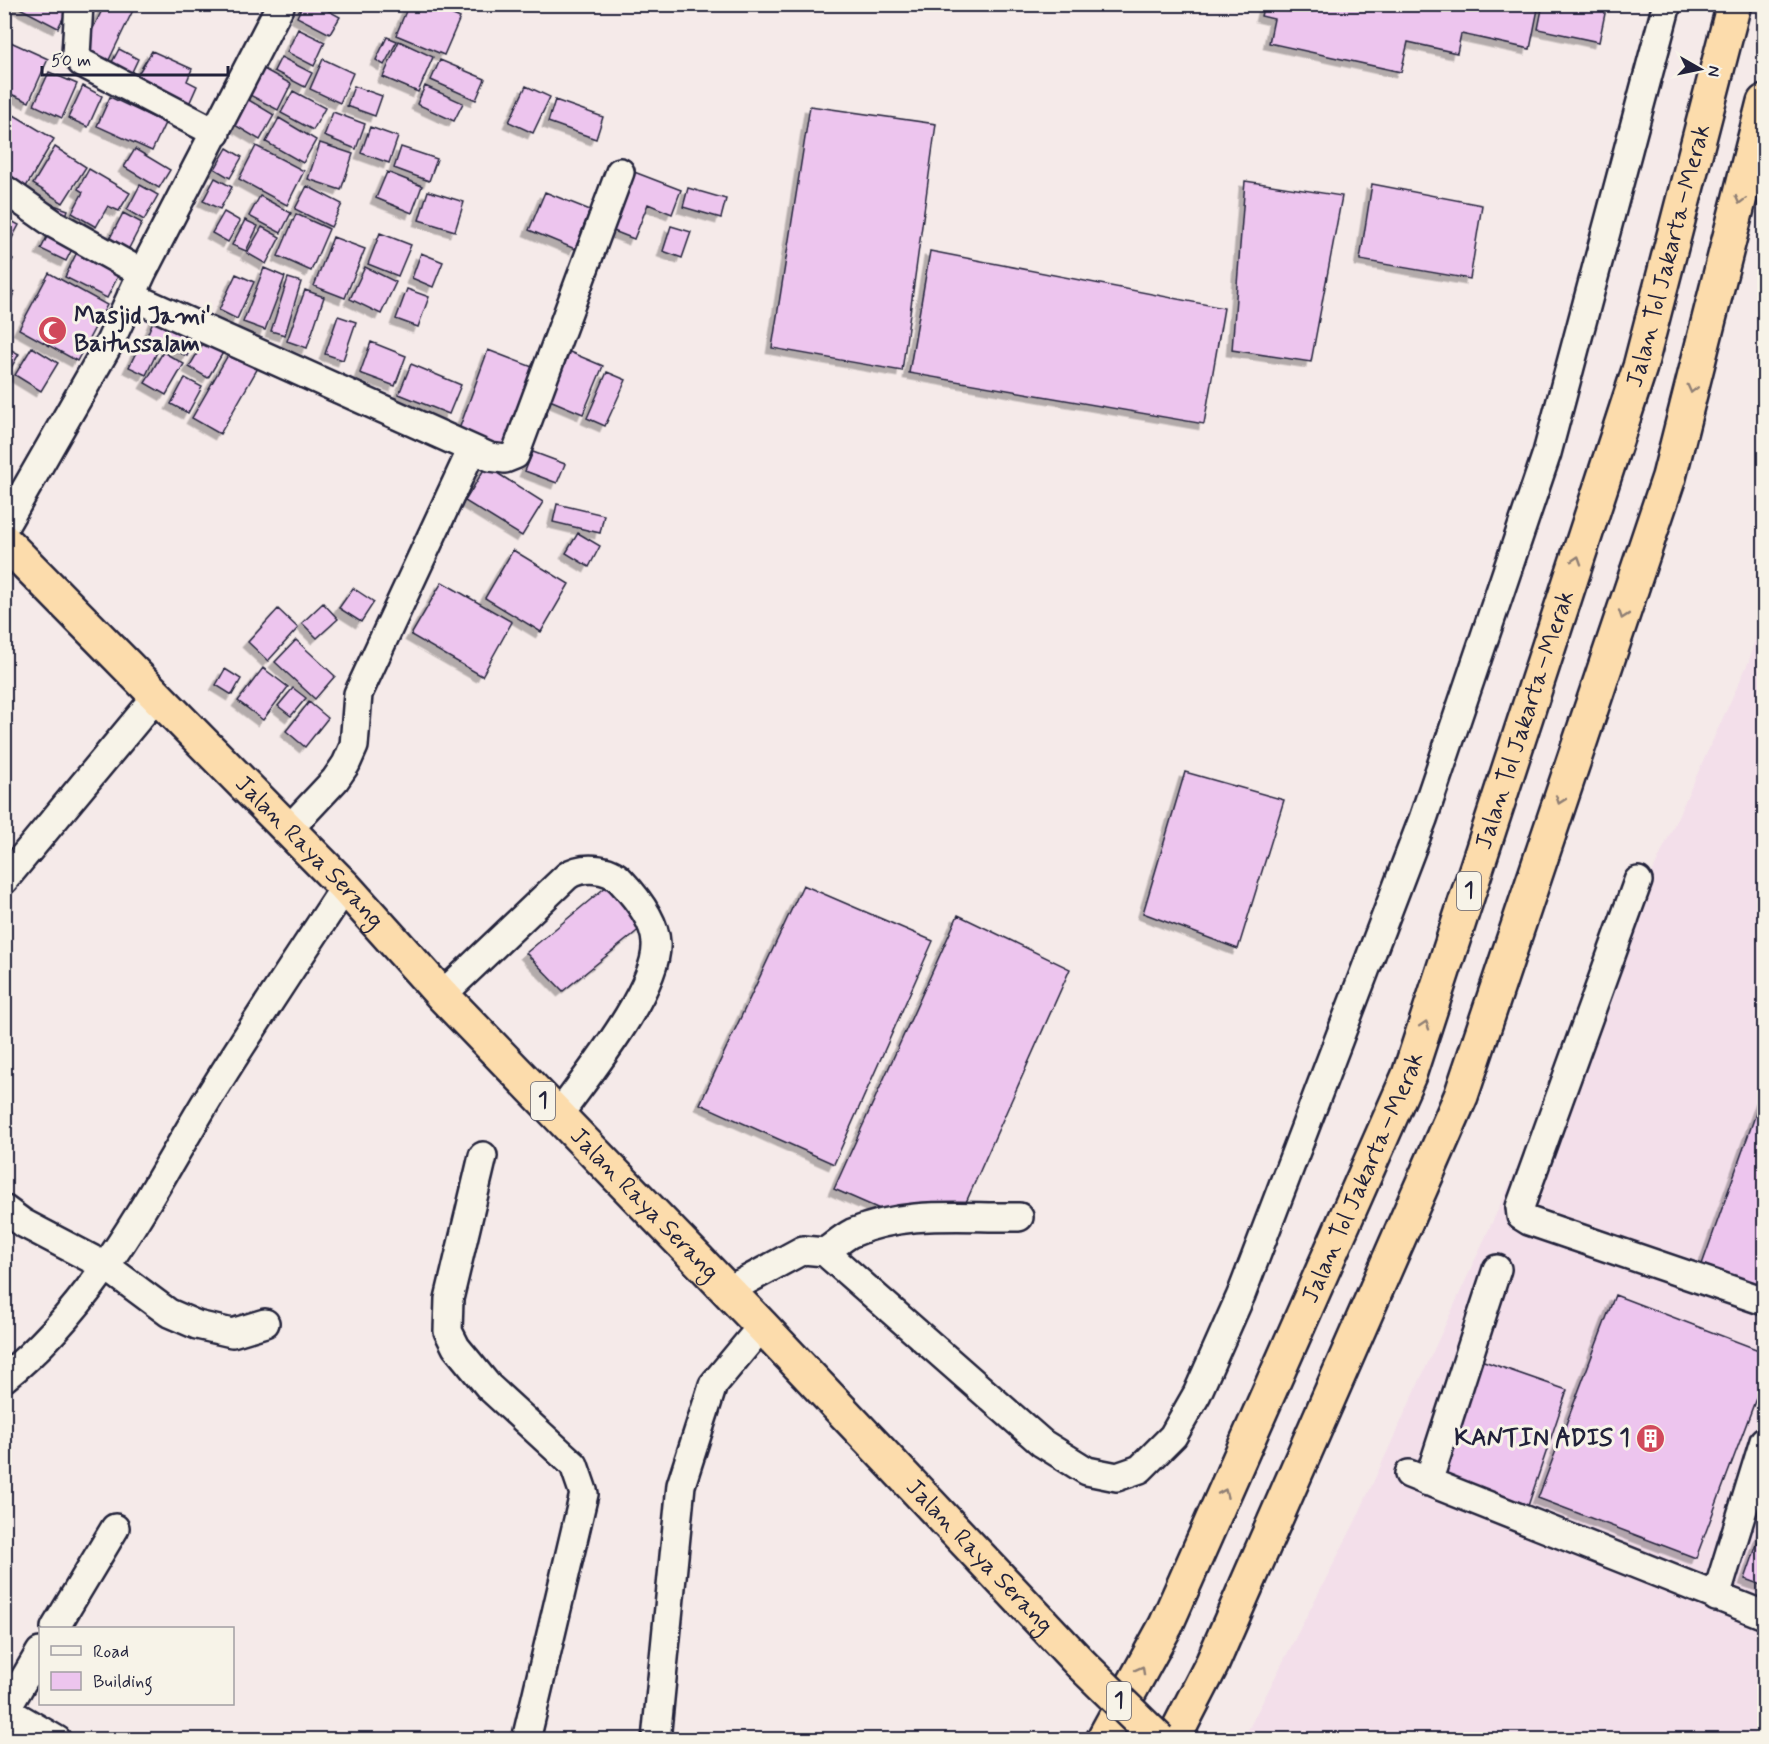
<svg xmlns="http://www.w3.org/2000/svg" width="1769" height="1744" font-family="Mynerve,sans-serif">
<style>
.built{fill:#f3dfea}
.building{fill:#edc5ee;stroke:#22223b;stroke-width:1.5;filter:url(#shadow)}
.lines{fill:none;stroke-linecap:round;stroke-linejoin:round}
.minor-casing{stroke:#22223b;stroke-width:32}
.highway-casing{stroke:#22223b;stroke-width:38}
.minor{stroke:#f7f3e8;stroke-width:27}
.highway{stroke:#fcdcac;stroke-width:33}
.highway-bridge-casing{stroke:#22223b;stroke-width:38;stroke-linecap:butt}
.highway-bridge{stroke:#fcdcac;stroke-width:33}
.oneway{stroke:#8f7f74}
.labels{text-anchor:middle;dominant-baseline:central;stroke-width:6;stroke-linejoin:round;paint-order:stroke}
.shield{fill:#f7f3e8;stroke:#62616f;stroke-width:1.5}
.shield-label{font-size:22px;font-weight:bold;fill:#22223b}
.street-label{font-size:24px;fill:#22223b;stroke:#f7f3e8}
.poi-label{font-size:24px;font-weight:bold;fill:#22223b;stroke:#f7f3e8;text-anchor:start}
</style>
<defs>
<filter id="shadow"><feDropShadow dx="-5.5" dy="5.5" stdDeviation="0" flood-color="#0004"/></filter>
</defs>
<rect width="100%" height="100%" fill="#f5eae9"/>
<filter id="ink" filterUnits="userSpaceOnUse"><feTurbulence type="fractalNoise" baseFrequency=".0167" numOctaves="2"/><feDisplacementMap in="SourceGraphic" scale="12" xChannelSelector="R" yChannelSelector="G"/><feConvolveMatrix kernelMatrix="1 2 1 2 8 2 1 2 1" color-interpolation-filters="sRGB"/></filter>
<g filter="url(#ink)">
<!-- built -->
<path class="built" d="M1764,606V1739L1258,1740L1248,1730L1355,1522L1749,661Z"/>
<!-- building -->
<path class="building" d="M12,4H70L58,28Z
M105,4H136L107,64L82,51Z
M303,4H316L340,17L330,34L297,17Z
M409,4H428L460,18L444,55L396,35Z
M1264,4H1539L1530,49L1461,34L1457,53L1408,42L1401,72L1269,43L1274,19L1261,16Z
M1543,4H1607L1599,42L1538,29Z
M298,29L325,42L314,66L287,52Z
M387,37L397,41L384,65L376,60Z
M4,39L48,59L29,102L4,91Z
M399,41L433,57L418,92L383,77Z
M119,49L138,59L130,76L110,66Z
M152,51L192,69L187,81L197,86L189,104L135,79Z
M281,57L312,73L305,87L274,71Z
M323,59L353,73L340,103L310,89Z
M440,60L485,79L476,100L431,80Z
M262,68L291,84L278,110L248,94Z
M49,72L77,84L62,118L34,105Z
M83,86L102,96L88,127L68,118Z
M354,86L382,96L375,116L347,106Z
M425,86L463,103L454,121L417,104Z
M526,86L550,97L533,133L509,122Z
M293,91L325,108L313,130L281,113Z
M110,97L165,123L152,151L97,126Z
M247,99L274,115L260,140L233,124Z
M555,100L603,117L596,139L548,122Z
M810,106L936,124L902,371L772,348Z
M4,109L54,139L23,192L4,180Z
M333,112L365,124L356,149L324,136Z
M279,118L316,140L303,163L266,142Z
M370,127L398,137L389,163L361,153Z
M320,143L353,154L341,190L308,179Z
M256,146L304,171L287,205L239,179Z
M55,147L86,167L63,203L33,184Z
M401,147L437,159L429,181L394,168Z
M227,148L242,157L230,178L215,169Z
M135,149L170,170L159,188L124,167Z
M89,169L130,193L119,211L108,206L96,227L72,213L83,192L78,189Z
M629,170L681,190L672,214L648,204L634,239L606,228Z
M387,172L422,186L412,213L376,198Z
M215,178L232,187L220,209L203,201Z
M1245,181L1342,196L1311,362L1232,350Z
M1372,184L1482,205L1470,279L1360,260Z
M140,185L158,195L144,220L127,210Z
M307,186L342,204L331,227L295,209Z
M688,188L726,199L721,218L683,207Z
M428,191L464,202L455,231L419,220Z
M545,192L590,210L575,249L529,230Z
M260,196L291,213L281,233L249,216Z
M51,204L68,210L65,219L47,213Z
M224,212L240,221L228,242L212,233Z
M123,213L142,223L128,250L109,240Z
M296,214L329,229L311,271L278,256Z
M4,217L19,225L4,253Z
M245,220L258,226L246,251L232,245Z
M671,226L691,232L682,258L663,251Z
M262,227L280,237L266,264L247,253Z
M50,231L75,243L66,261L41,249Z
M380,233L411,245L398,276L368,264Z
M333,237L365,249L345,298L314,286Z
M78,250L121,270L107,298L65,277Z
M930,251L1224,308L1204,424L909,373Z
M421,253L443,262L433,287L412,278Z
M4,254L13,259L4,275Z
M365,267L396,282L381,314L350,299Z
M264,268L285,277L265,330L243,322Z
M49,273L107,305L77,361L19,329Z
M236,274L254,282L237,319L219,310Z
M288,278L301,282L285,335L271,331Z
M4,288L14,292L8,308L4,307Z
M407,289L429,297L418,327L396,319Z
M305,290L324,297L307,348L287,341Z
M4,310L12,313L6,326L4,325Z
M156,314L197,332L187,356L146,338Z
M338,316L356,322L343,360L325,354Z
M205,340L224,351L208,378L189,367Z
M141,342L158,350L146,375L129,367Z
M371,342L406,356L395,386L360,373Z
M4,346L19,354L5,378L4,377Z
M32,347L58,363L41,391L15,375Z
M231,350L259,366L220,434L192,418Z
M488,350L540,370L510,451L458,432Z
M565,350L603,366L583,414L545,398Z
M163,352L184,364L166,395L145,383Z
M411,364L461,385L449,414L399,394Z
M607,372L626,380L605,426L587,418Z
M185,378L202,387L188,413L171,404Z
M533,452L565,464L557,483L525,471Z
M486,466L543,502L522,536L465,501Z
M557,504L604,515L600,533L553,522Z
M578,533L600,546L589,567L566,553Z
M513,550L569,584L541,632L485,598Z
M442,582L512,622L482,676L411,635Z
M353,588L374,602L361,622L339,608Z
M323,603L338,619L317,638L302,623Z
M278,609L298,628L268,661L248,642Z
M296,640L335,676L315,699L275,662Z
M263,668L288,687L263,720L238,701Z
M225,669L241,679L232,695L216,685Z
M293,688L306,698L291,716L278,706Z
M309,702L328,718L305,747L286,731Z
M1185,772L1284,800L1238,949L1143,913Z
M803,885L933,941L834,1164L700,1104Z
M607,886L641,928L563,991L526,953Z
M958,915L1070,969L963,1209L898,1217L834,1189Z
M1764,1091V1293L1700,1270Z
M1615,1295L1764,1352V1377L1696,1558L1538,1498Z
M1478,1359L1567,1390L1528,1506L1439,1475Z
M1764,1524V1586L1745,1579Z"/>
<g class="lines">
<defs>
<path id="minor" d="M79,4L76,55L82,63L216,133
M4,189L54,224L142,273
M131,296L490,457L505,459L515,455L620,172
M4,527L110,342L142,273L281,4
M288,830L335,780L346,764L354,746L358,694L472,449
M4,880L156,697
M1638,881L1520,1207L1521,1216L1529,1221L1764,1301
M442,995L567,876C581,866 609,867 621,881C636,897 655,921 656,943C659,988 585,1078 558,1116
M483,1156L449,1299L448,1331L456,1347L489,1387L574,1465L584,1494L526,1740
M4,1209L23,1223L107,1267L169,1313L197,1325L232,1333L265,1323
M825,1252C834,1246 842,1238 852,1233C905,1210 963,1218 1019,1217
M727,1291L803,1250L825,1252L1042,1443L1087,1471L1117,1477L1140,1469L1173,1436L1197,1394L1241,1295L1423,819L1547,453L1667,4
M4,1378C94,1306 146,1202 204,1105C249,1031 298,959 345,887
M1409,1474L1764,1615
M1428,1482L1497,1269
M1716,1597L1764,1441
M55,1628L115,1528
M4,1709L57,1740
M6,1710L40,1652
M656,1740L681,1485L713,1385L762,1326"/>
<g id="highway">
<path id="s1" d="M4,541L345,887L442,995L762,1326L1080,1663"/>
<path id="s2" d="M1103,1740L1166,1625L1409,1075L1640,367L1734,4"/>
<path d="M1173,1740L1212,1664L1461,1096L1669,477L1764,102"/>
</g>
</defs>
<!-- minor casing -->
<use href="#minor" class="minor-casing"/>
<!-- highway casing -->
<use href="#highway" class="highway-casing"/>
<!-- minor -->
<use href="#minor" class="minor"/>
<!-- highway -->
<use href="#highway" class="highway"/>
<defs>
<path id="highway-bridge" d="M1080,1663L1159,1740"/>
</defs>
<!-- highway-bridge casing -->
<use href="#highway-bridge" class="highway-bridge-casing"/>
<!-- highway-bridge -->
<use href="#highway-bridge" class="highway-bridge"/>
</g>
<!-- one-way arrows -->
<defs><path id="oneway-chevron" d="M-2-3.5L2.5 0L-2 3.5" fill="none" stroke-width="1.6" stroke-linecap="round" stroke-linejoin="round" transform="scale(1.5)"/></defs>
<g class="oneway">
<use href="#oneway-chevron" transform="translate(1740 200) rotate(104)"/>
<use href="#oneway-chevron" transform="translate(1692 389) rotate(104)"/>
<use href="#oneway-chevron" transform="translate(1577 560) rotate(-72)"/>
<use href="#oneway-chevron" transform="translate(1623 615) rotate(109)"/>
<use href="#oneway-chevron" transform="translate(1560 800) rotate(109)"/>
<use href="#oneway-chevron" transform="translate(1425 1025) rotate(-72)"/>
<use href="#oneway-chevron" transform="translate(1224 1493) rotate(-66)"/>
<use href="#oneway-chevron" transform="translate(1141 1670) rotate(-61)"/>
</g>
</g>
<!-- icons -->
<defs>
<symbol id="mosque-disc" viewBox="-11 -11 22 22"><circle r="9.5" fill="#d1495b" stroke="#f7f3e8"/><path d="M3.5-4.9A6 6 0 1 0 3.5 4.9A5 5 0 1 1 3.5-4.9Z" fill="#fff"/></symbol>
<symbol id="building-disc" viewBox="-11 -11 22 22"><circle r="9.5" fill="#d1495b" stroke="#f7f3e8"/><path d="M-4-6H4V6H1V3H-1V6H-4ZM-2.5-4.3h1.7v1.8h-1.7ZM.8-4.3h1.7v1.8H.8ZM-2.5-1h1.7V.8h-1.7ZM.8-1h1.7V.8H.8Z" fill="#fff"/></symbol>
</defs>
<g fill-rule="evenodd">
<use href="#mosque-disc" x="36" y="314" width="33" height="33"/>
<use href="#building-disc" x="1634" y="1422" width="33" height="33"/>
</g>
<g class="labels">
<!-- shield labels -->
<g class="shield">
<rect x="1457" y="872" width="24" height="38" rx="4.5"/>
<rect x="531" y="1082" width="24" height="38" rx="4.5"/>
<rect x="1107" y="1682" width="24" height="38" rx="4.5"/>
</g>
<g class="shield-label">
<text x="1469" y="891">1</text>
<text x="543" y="1101">1</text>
<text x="1119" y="1701">1</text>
</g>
<!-- street labels -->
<g class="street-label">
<text stroke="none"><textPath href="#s2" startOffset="1592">Jalan Tol Jakarta–Merak</textPath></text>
<text stroke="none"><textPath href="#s2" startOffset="1106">Jalan Tol Jakarta–Merak</textPath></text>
<text stroke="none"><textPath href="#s1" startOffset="436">Jalan Raya Serang</textPath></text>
<text stroke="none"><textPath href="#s2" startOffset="620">Jalan Tol Jakarta–Merak</textPath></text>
<text stroke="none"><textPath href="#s1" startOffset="922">Jalan Raya Serang</textPath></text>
<text stroke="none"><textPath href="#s1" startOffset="1408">Jalan Raya Serang</textPath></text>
</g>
<!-- poi labels -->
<g class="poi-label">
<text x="74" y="316">Masjid Jami'<tspan x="74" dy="28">Baitussalam</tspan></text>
<text x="1630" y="1438" text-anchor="end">KANTIN ADIS 1</text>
</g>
</g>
<!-- margin -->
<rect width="1769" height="1744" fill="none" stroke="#f7f3e8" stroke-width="24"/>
<rect x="12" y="12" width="1745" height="1720" fill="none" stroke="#22223b" stroke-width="2" filter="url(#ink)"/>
<!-- legend -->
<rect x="39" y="1627" width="195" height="78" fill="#f7f3e8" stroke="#a29fa3" stroke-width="1.5"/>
<rect x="51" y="1646" width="30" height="9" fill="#f7f3e8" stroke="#a29fa3" stroke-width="1.5"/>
<text x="93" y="1657" font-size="18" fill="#22223b">Road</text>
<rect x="51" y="1672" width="30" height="18" fill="#edc5ee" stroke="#a29fa3" stroke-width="1.5"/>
<text x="93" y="1687" font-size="18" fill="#22223b">Building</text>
<!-- north arrow -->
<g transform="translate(1700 69) rotate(99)" stroke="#f7f3e8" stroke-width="4.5" paint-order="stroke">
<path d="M0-4.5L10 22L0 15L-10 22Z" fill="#22223b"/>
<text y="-9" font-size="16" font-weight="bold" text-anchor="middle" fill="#22223b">N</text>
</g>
<!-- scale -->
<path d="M42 66v9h186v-9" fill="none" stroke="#22223b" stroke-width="3"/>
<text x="51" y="66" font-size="18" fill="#22223b" stroke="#f7f3e8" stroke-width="4.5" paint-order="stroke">50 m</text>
</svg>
